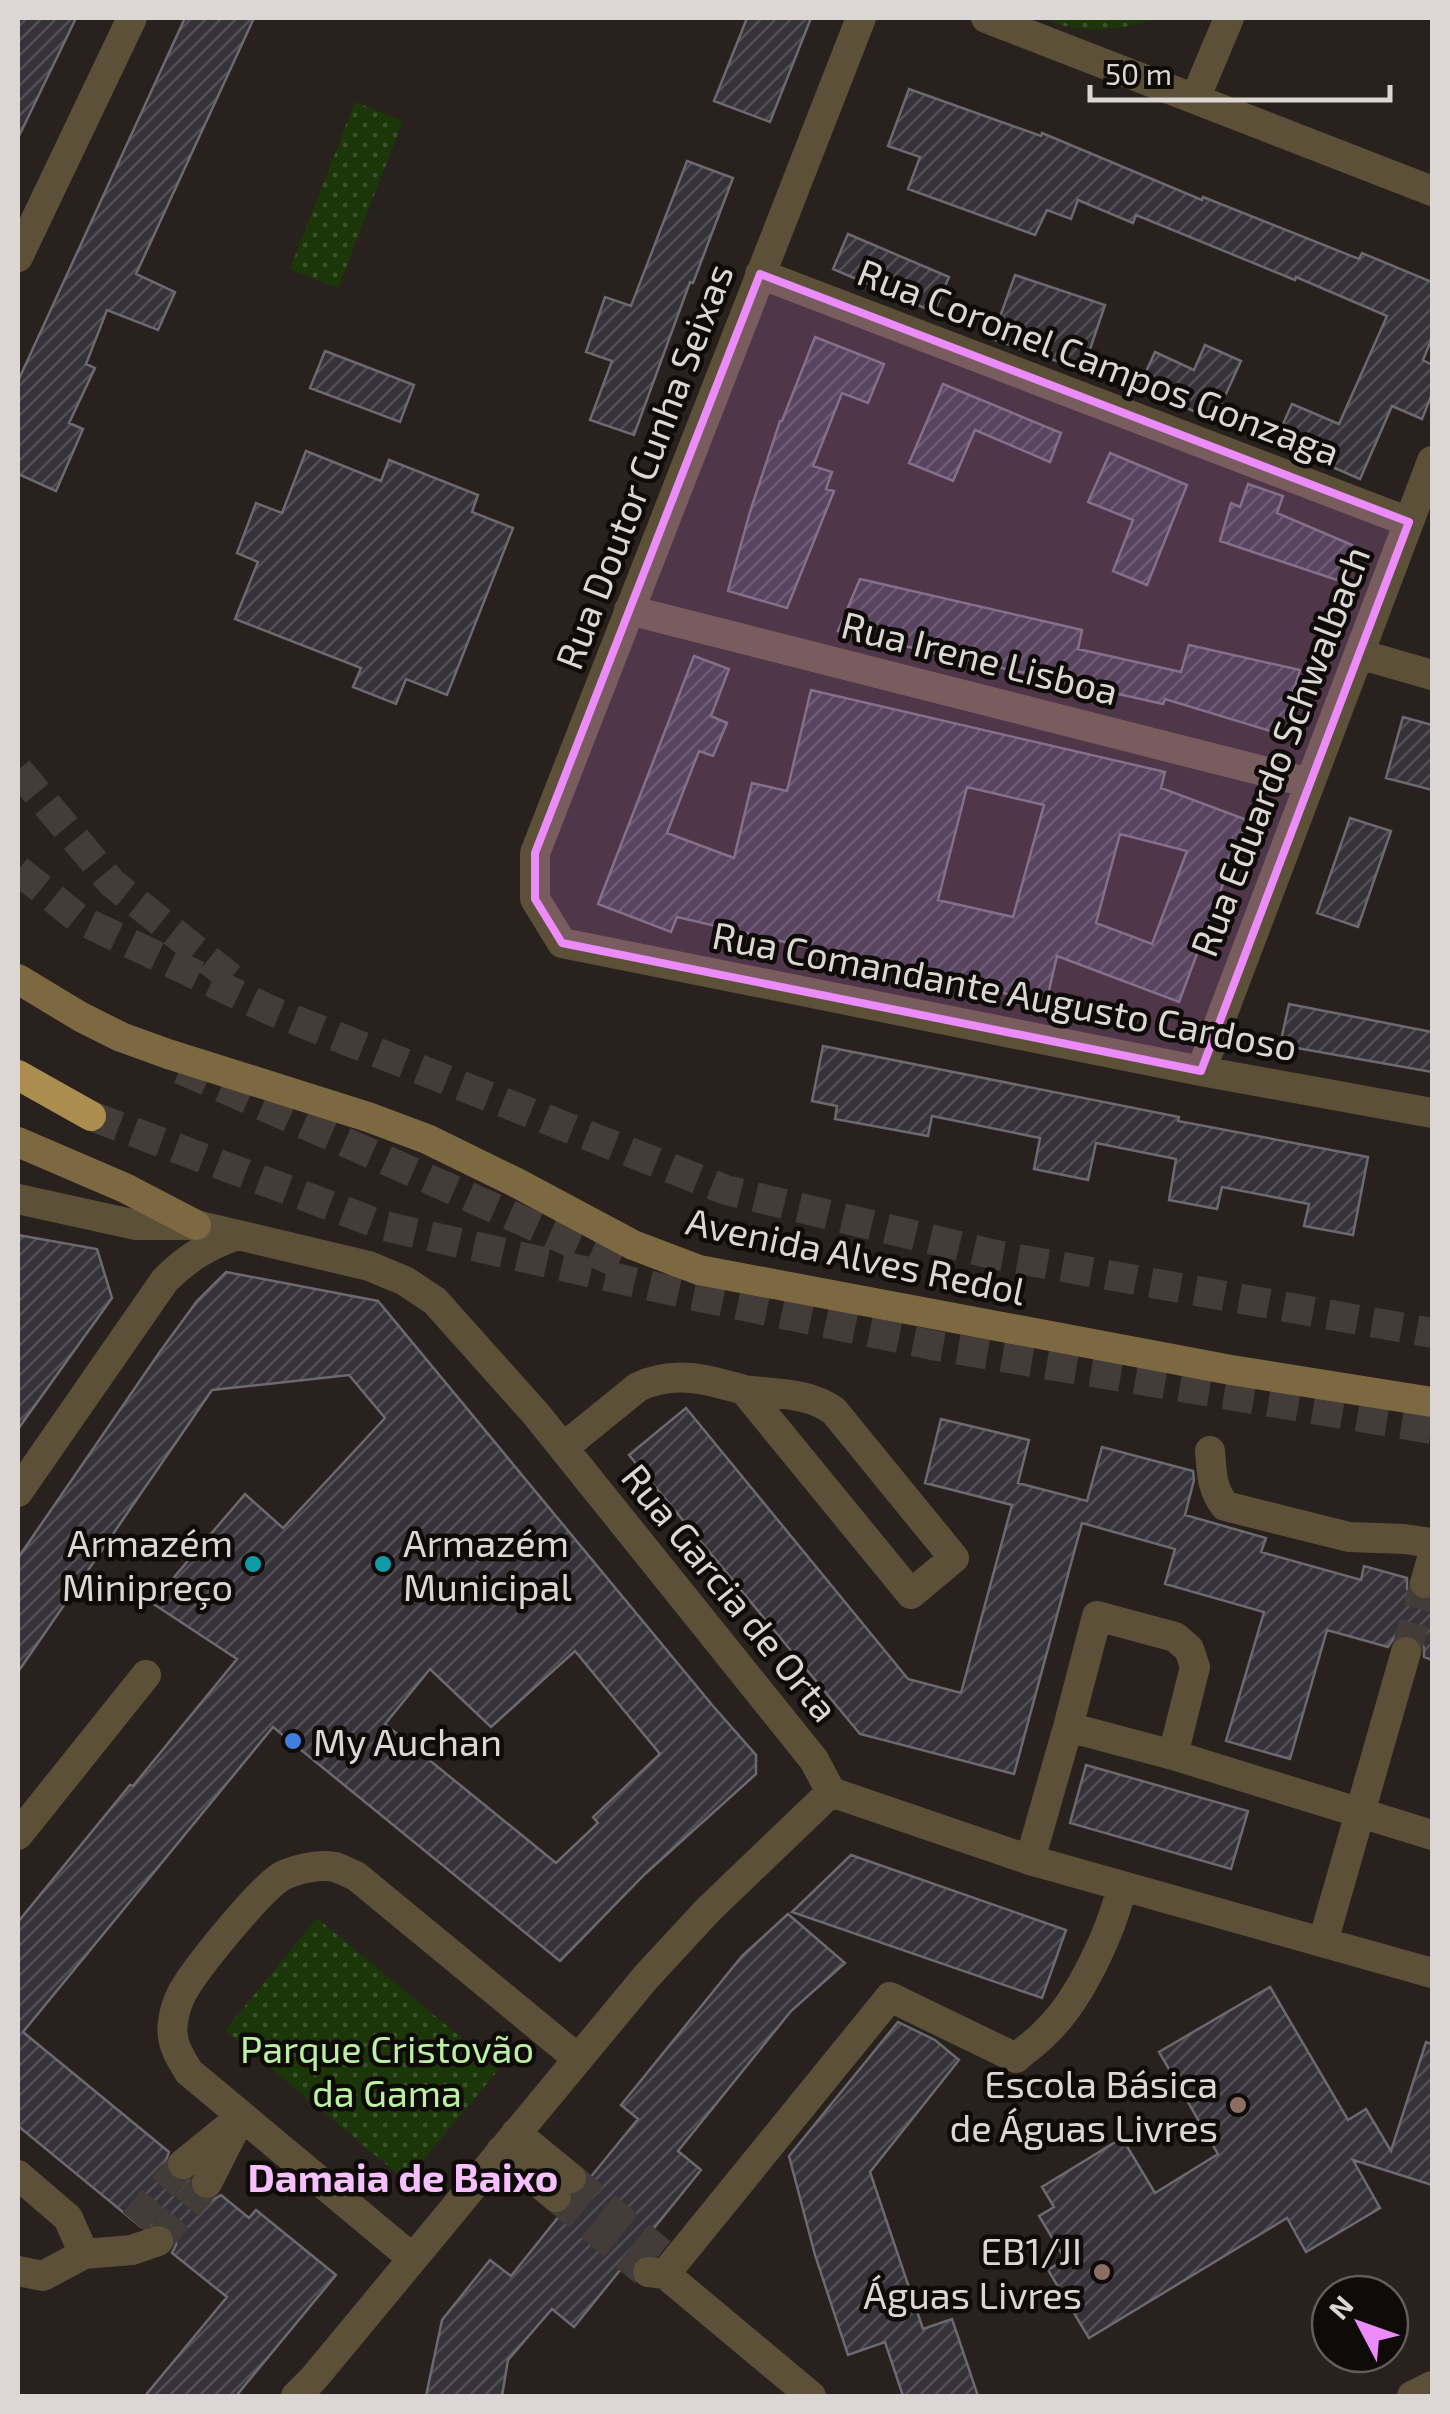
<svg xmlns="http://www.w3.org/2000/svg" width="1450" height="2414" font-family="'Exo 2',sans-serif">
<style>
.park{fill:url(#park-dots)}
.building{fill:url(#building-hatch);stroke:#6c6971;stroke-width:2.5;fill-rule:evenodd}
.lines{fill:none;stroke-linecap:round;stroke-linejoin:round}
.street-tunnel{stroke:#433c38;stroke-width:30;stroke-dasharray:30 15;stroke-linecap:butt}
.highway-tunnel{stroke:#433c38;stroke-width:30;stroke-dasharray:30 15;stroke-linecap:butt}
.street{stroke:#5c5038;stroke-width:30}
.secondary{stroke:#7c6942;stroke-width:30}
.highway{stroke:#ab8e4f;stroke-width:30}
.marked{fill:#ec8cfb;fill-opacity:0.2;stroke:#ec8cfb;stroke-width:8;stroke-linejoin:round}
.culture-dot{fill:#0f9aa8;stroke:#0f0b09;stroke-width:4}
.shop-dot{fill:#3f7fe0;stroke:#0f0b09;stroke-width:4}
.education-dot{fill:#8d6e63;stroke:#0f0b09;stroke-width:4}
.labels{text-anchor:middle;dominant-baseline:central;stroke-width:9;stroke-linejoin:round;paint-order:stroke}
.street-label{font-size:38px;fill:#dcd7d4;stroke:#0f0b09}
.poi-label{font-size:38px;fill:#dcd7d4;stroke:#0f0b09;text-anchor:end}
.park-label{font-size:38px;fill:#bbf1a2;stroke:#0f0b09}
.neighbourhood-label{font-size:40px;font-weight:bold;fill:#f5c0fd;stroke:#0f0b09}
</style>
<defs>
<pattern id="park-dots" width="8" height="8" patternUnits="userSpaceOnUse" patternTransform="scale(2.5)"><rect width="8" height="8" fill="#1b370a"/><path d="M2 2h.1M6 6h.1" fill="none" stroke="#3c532d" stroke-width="1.8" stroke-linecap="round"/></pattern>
<pattern id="building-hatch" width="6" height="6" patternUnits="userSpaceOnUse" patternTransform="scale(2.5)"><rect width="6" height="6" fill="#353239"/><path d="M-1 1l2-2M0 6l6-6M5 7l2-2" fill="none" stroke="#524f55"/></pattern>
</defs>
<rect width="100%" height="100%" fill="#28211d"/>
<!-- park -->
<path class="park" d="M1042,18H1159C1121,30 1079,36 1042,18Z
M355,102L403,121L338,288L290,269Z
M317,1918L499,2069L406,2181L225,2030Z"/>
<!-- building -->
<path class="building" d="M18,18H76L18,138Z
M185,18H254L136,274L175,292L158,330L107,310L86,364L95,368L69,423L83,429L56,491L18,474V381Z
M747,18H811L770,122L714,101Z
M909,89L1041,136L1042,133L1202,200L1203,197L1359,259L1362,253L1432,282V338L1423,360L1432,365V394L1422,419L1392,406L1360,479L1275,442L1292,404L1339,424L1387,316L1296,277L1295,280L1136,215L1133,223L1078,200L1071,219L1047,210L1035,235L908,189L920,157L888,146Z
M687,161L733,178L693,283L690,282L634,435L590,420L612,361L586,352L605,297L631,306Z
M848,234L949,277L934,312L833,269Z
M1015,275L1105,305L1083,370L992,339Z
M815,337L884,364L868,403L842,393L813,466L832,472L826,489L834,491L787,608L728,591L750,512L780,421H782Z
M1205,345L1241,361L1214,420L1139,387L1155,352L1194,370Z
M325,351L414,385L400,422L310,388Z
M943,384L1061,433L1050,462L975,430L953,481L909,463Z
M306,451L381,481L389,460L478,495L472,512L513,528L447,695L406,679L396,704L353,687L361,668L235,619L258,562L237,553L256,503L282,513Z
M1110,453L1187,485L1147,585L1113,571L1133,520L1088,502Z
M1248,484L1283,496L1277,513L1352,545L1337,580L1220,541L1231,503L1240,507Z
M860,579L1082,630L1078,649L1181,672L1189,645L1300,670L1280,734L1165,699L1163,704L838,631Z
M694,656L729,669L711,716L727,723L713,756L699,751L667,833L734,858L752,783L787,791L811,690L1165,772L1161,788L1247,820L1179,1002L1057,956L1046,1003L677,917L671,932L598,904ZM967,787L1044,805L1013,917L938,900ZM1120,834L1187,851L1152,944L1096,923Z
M1403,717L1432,725V790L1386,778Z
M1350,818L1391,831L1358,927L1317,913Z
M1289,1004L1432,1032V1072L1280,1045Z
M823,1046L1179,1117L1178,1121L1368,1157L1353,1235L1304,1226L1309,1204L1222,1187L1217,1209L1169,1200L1176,1159L1096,1143L1088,1180L1034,1169L1040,1138L932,1116L928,1136L835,1119L837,1106L812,1101Z
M18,1235L97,1249L112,1298L18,1429Z
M226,1272L378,1301L713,1706L756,1755V1774L645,1874L560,1961L273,1727L23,2032L169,2152L164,2166L168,2175L177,2182L189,2181L191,2192L198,2199L209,2202L221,2195L249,2218L256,2210L336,2275L236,2396H145L227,2297L172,2253L176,2245V2236L169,2226L161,2223L141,2227L18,2126V1922L130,1785L133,1786L237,1659L152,1603L245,1494L283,1528L385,1418L349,1375L212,1390L18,1672V1558L159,1353L197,1301ZM575,1651L660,1754L593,1817L598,1823L556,1863L385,1724L430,1669L491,1727Z
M686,1408L908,1679L961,1693L1012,1505L925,1483L941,1419L1029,1440L1018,1483L1087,1501L1102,1447L1193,1471L1194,1480L1185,1515L1266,1538L1261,1552L1361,1580L1364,1566L1407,1578V1589L1412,1597L1421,1601L1432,1600V1660L1424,1657V1648L1420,1640L1410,1634H1402L1394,1638L1388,1647L1327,1630L1290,1759L1226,1741L1264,1612L1165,1584L1175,1549L1082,1523L1014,1774L860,1734L629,1455Z
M1086,1765L1248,1811L1231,1869L1070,1823Z
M851,1855L1066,1930L1042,1998L792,1912Z
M788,1914L845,1963L791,2011L678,2151L701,2170L574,2327L552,2309L508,2360L502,2396H426L442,2320L490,2260L511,2276L560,2215L570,2210L574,2197L586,2189L589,2179L638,2119L621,2105L742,1956Z
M1270,1987L1348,2120L1366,2109L1391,2151L1426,2042L1432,2044V2185L1353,2160L1380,2208L1306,2252L1287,2218L1089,2338L1048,2270L1065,2259L1039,2216L1054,2207L1042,2187L1122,2138L1155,2193L1218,2154L1159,2052Z
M898,2022L935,2040L959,2060L870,2172L923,2329L952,2319L978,2396H903L885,2342L848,2355L815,2255L789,2156Z"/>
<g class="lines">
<!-- street-tunnel -->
<path class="street-tunnel" d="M1406,1652L1425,1583
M571,2178L661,2253
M556,2197L645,2272
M134,2222L183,2164
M158,2241L207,2183"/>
<!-- highway-tunnel -->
<path class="highway-tunnel" d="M18,770L112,883L231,978
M18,870L79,919L272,1011L726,1190L996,1255L1432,1333
M180,1069L627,1267
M91,1116L384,1226L691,1295L937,1346L1432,1429"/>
<!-- street -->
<path class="street" d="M861,18L535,853V899L562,943L1201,1071L1432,1113
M986,18L1432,191
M1195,99L1229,18
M18,257L132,18
M760,274L1409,522
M629,610L1310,783
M1359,654L1432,675
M1201,1071L1432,461
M18,1199L136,1225H196L369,1266L405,1281L435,1301L536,1414L814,1760L831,1792L1030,1860L1432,1973
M564,1447L638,1387C674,1370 707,1379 744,1390L911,1594L954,1558L834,1411C809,1392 774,1394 744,1390
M1210,1451C1212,1472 1211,1488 1225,1506L1349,1537L1404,1539L1432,1543
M18,1492L165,1280C187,1258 208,1245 238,1235
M1425,1583L1432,1558
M1173,1755L1195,1667L1189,1649L1175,1637L1097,1616L1068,1727L1173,1755L1432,1835
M18,1835L146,1675
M1030,1860L1068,1727
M1323,1942L1406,1652
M516,2133L571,2178
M501,2151L556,2197
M183,2164L241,2117
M18,2175L68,2218L84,2254L132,2250L158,2241
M207,2183L235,2128
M412,2258L189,2072C179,2056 170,2042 173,2022C174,2013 178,2001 182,1993C195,1969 260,1889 282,1876C296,1869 319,1864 335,1867C342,1869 350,1874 356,1876L577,2058
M18,2271L43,2276L84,2254
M648,2272L665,2274L811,2396
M665,2274L890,1997L1016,2058C1026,2049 1037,2042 1046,2032C1080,2000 1112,1930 1122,1886
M296,2396L314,2378L646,1977L708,1910L831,1792
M1412,2396L1432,2386"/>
<!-- secondary -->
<path class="secondary" d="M18,979L81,1017L121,1037L168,1054L368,1117L427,1139L517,1183L633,1245L699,1270L1231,1370L1432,1402
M18,1142L125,1188L196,1225"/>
<!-- highway -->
<path class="highway" d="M18,1075L91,1116"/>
</g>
<!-- marked area -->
<path class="marked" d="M760,274L1409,522L1201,1071L562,943L535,899V853Z"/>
<!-- markers -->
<g class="culture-dot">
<circle cx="253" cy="1564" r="10"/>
<circle cx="383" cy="1564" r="10"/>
</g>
<circle class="shop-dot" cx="293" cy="1741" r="10"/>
<g class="education-dot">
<circle cx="1238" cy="2105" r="10"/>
<circle cx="1102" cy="2272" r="10"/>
</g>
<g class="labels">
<!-- street labels -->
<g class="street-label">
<text transform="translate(1099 361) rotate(21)">Rua Coronel Campos Gonzaga</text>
<text transform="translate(643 466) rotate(-69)">Rua Doutor Cunha Seixas</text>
<text transform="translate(980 657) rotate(14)">Rua Irene Lisboa</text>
<text transform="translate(1279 751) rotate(-69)">Rua Eduardo Schwalbach</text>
<text transform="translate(1005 990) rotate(11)">Rua Comandante Augusto Cardoso</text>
<text transform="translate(856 1255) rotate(12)">Avenida Alves Redol</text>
<text transform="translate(731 1592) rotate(51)">Rua Garcia de Orta</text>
</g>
<!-- poi labels -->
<g class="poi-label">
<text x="233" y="1542">Armazém<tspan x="233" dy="44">Minipreço</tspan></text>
<text x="403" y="1542" text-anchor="start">Armazém<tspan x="403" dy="44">Municipal</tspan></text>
<text x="313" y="1741" text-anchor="start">My Auchan</text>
<text x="1218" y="2083">Escola Básica<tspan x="1218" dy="44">de Águas Livres</tspan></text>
<text x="1082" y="2250">EB1/JI<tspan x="1082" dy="44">Águas Livres</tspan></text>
</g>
<!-- park labels -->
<g class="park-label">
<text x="387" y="2048">Parque Cristovão<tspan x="387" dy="44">da Gama</tspan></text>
</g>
<!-- neighbourhood labels -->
<g class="neighbourhood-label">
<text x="403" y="2176">Damaia de Baixo</text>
</g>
</g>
<!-- border -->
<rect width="1450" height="2414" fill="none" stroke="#dcd7d4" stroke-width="40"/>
<!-- north arrow -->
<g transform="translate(1360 2324) rotate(311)"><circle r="48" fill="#0f0b09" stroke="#615d5a" stroke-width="2.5"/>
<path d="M0-8L18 38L0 25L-18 38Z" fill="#ec8cfb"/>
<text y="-15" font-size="28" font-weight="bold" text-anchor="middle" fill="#dcd7d4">N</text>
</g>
<!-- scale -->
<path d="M1090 85v15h300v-15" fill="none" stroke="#dcd7d4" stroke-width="5"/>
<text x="1105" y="85" font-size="30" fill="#dcd7d4" stroke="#0f0b09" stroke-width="8" paint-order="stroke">50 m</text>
</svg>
